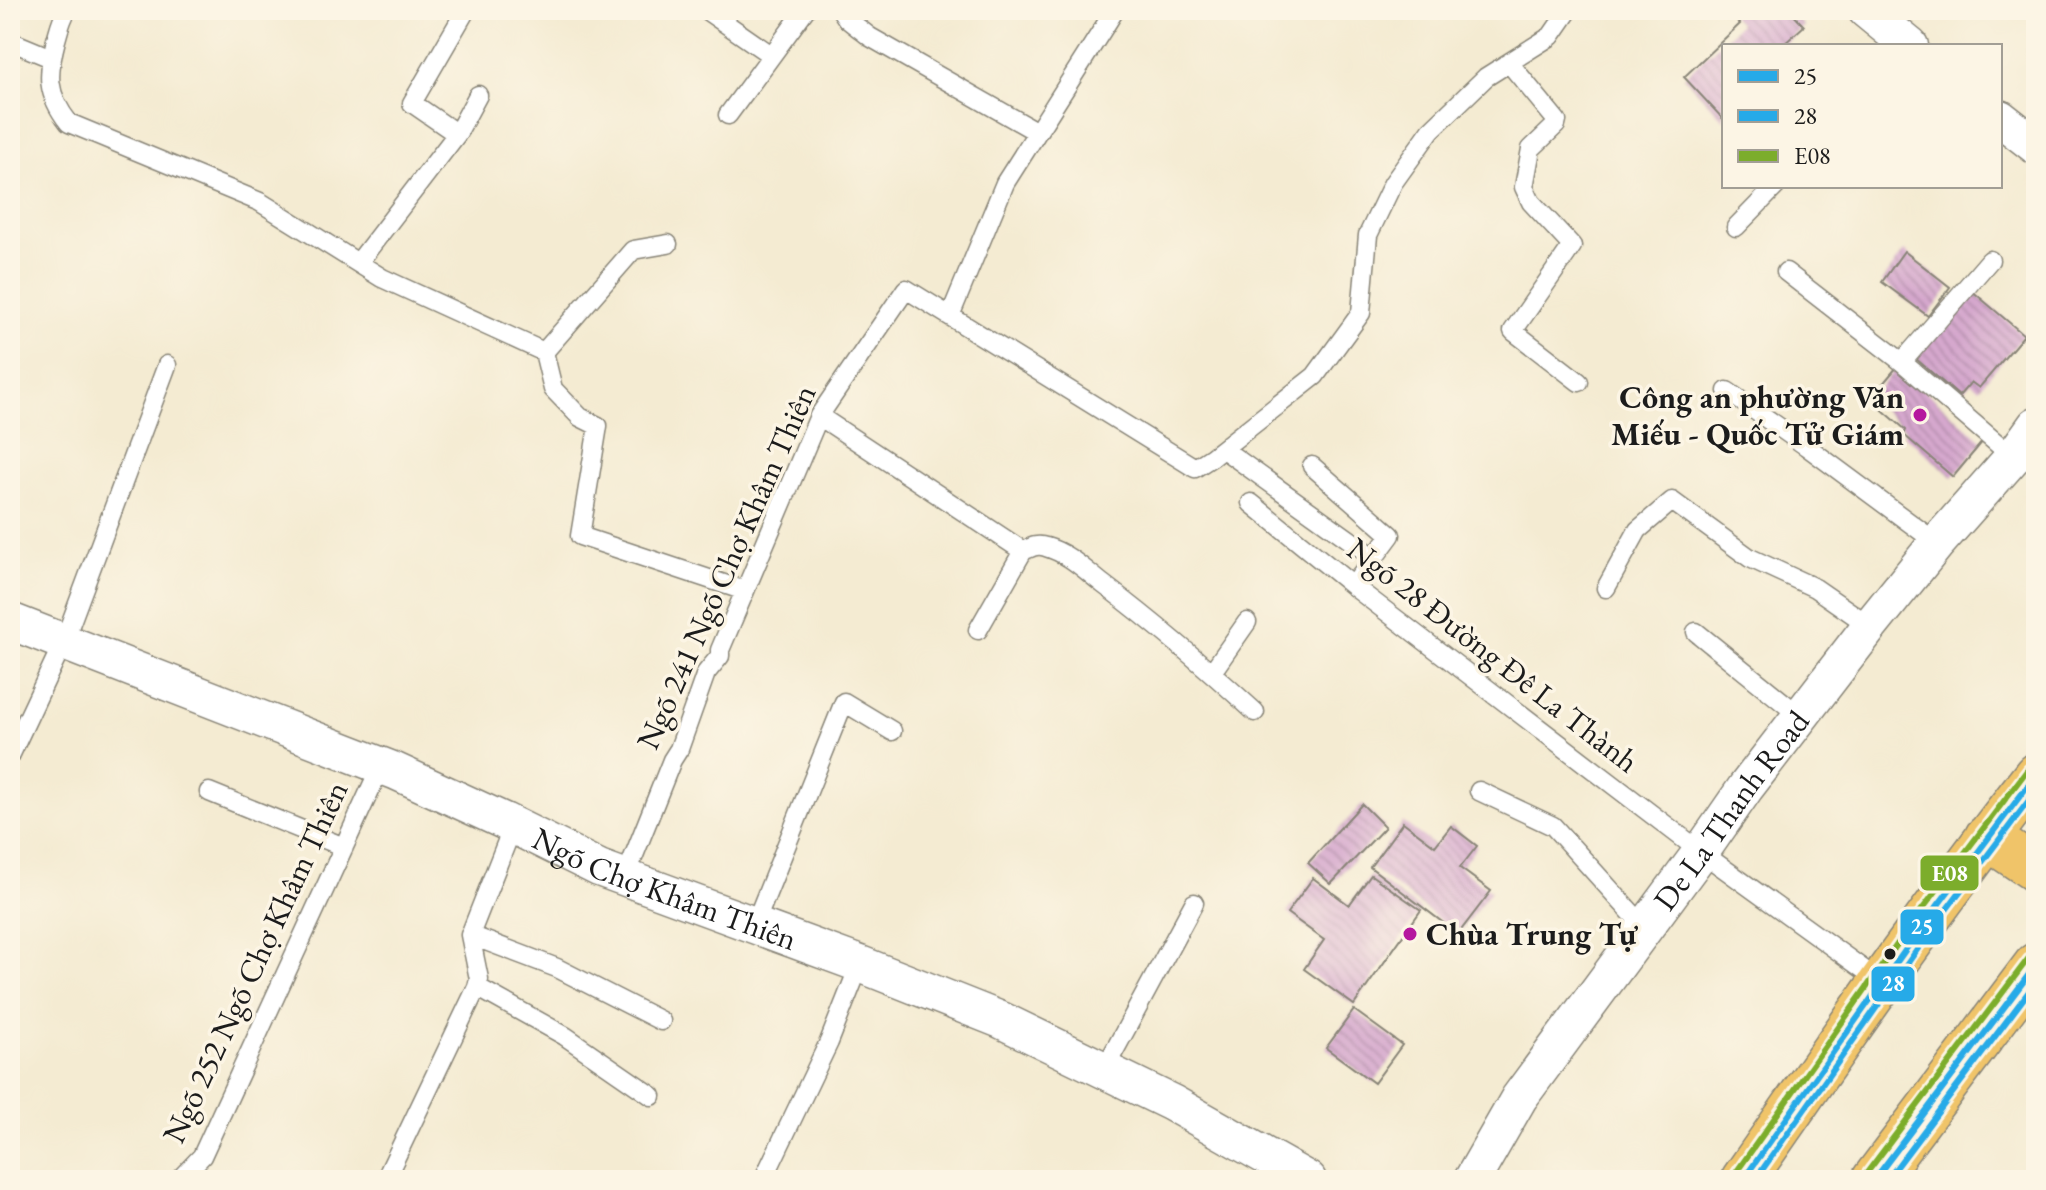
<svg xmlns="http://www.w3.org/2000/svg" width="2046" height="1190" font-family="'EB Garamond',serif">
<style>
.building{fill:url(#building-back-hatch)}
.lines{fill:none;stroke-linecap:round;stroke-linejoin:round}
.lane-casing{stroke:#888477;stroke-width:21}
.street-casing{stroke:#888477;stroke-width:39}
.primary-casing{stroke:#888477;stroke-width:47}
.lane{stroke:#fff;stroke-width:18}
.street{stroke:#fff;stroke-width:36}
.primary{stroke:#f0c469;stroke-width:44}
.bus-1-casing{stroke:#fcf5e5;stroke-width:12}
.bus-2-casing{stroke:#fcf5e5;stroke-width:12}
.bus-3-casing{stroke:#fcf5e5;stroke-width:12}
.bus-1{stroke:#26aae8;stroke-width:6}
.bus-2{stroke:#26aae8;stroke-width:6}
.bus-3{stroke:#7cad2c;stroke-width:6}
.poi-dot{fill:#b5179e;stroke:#fcf5e5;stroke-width:3}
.bus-dot{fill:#1c1c1c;stroke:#fcf5e5;stroke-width:3}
.labels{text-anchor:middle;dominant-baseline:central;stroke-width:7;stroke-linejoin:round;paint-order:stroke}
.poi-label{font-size:32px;font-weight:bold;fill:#1c1c1c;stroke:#fcf5e5;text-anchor:end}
.street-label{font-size:32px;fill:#1c1c1c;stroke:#fcf5e5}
.line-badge{stroke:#fcf5e5;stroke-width:3}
.badge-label{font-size:22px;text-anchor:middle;font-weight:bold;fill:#fff}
</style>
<defs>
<pattern id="building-back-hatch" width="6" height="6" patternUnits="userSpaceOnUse" patternTransform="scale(2)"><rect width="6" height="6" fill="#d5a7cd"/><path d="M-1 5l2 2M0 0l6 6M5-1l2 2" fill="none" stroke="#b68faf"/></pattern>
</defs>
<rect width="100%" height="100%" fill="#fcf5e5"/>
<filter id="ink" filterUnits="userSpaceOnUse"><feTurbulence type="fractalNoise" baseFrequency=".0125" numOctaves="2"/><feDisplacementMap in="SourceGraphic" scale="16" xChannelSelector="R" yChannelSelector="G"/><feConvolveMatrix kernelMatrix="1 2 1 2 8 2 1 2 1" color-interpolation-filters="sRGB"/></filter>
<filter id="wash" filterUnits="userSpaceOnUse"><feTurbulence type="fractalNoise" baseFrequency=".006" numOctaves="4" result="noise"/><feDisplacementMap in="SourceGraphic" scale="32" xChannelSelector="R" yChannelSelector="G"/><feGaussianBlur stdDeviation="1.8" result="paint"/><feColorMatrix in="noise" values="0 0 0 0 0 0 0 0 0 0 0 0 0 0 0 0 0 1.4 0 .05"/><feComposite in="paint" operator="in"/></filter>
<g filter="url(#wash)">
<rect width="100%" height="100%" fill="#f4ebd2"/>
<g id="blocks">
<!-- building -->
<path class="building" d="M1727,10H1789L1804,26L1782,46H1724V120L1684,77L1740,24Z
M1904,251L1950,287L1928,316L1882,282Z
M1971,290L2024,335L1979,388L1971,382L1959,396L1915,358Z
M1897,367L1983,441L1953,477L1904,435L1906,430L1870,399Z
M1362,804L1385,827L1331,884L1308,863Z
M1403,822L1435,846L1451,826L1477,846L1460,868L1491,891L1458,934L1370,867Z
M1371,875L1421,910L1354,1005L1304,969L1324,940L1287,913L1313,878L1349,905Z
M1354,1010L1402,1045L1374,1083L1326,1048Z"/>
</g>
</g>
<g filter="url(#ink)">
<use href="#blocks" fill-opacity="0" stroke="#888477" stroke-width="2"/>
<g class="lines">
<defs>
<path id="lane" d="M67,10C61,19 59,30 56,40C47,74 46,94 69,123L260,202L382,278L544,352
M706,10L771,55
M841,10L847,19L870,37L1037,132
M10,41L51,58
M1510,64L1557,121L1556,125L1531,149L1524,187L1531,202L1572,246L1513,331L1579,382
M728,115L805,10
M457,134L478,95
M1736,227L1776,186
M668,244L633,250L544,352L553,389L580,417L598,426L580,536L745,591
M1990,260L1902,362L2013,457
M358,263L457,134L412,103L466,10
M1786,272L1902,362
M950,316L1005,183L1115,10
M1727,391L1806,446L1937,543
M819,416L1023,551C1032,547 1037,544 1046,547C1068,553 1086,571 1103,584C1156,624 1206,667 1255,712
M1223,449L1375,558
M1312,466L1391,535L1353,586
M1251,503L1353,586L1701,852L1881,982
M1606,588L1638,530L1672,501L1750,558L1815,588L1870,626
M978,630L1023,551
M1696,632L1800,716
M1212,672L1247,622
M10,756L64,641L167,365
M1479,791L1553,826L1645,928
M209,792L344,847
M625,878L672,760L679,749L706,673L720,656V650L819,416L906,289L1195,468L1212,457L1315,376L1361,313L1368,235L1393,183L1431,130L1486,77L1551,36L1569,10
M754,926L844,702L892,731
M470,935L557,968L661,1021
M477,987L565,1036L652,1096
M1104,1070L1194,903
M179,1180L202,1156L381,766
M385,1180L477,987L479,979L470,935L513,826
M763,1180L829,1042L860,964"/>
<g id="street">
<path d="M1866,10L1910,46"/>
<path d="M2000,118L2036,146"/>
<path id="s1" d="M10,621L395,771L504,821L599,868L860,964L1001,1020L1172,1103L1308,1180"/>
<path id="s2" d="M1472,1180L1519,1098L1701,852L1746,787L1870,626L1937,543L2013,457L2036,425"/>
</g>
<path id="primary" d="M1987,837L2036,870
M1743,1180C1838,1043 1933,906 2036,775
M1874,1180L2036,965"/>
</defs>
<!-- lane casing -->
<use href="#lane" class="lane-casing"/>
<!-- street casing -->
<use href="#street" class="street-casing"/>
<!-- primary casing -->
<use href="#primary" class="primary-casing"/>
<!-- lane -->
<use href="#lane" class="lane"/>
<!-- street -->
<use href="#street" class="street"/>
<!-- primary -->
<use href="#primary" class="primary"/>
<defs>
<path id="bus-1" d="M1743,1180L1923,925L2036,775
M1874,1180L2036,965"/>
<path id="bus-2" d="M1755,1180L1931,930L2036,791
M1887,1180L2036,982"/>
<path id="bus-3" d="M1735,1174L1915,919L2028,769
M1866,1174L2028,959"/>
</defs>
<!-- bus-1 casing -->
<use href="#bus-1" class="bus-1-casing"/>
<!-- bus-2 casing -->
<use href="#bus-2" class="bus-2-casing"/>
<!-- bus-3 casing -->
<use href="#bus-3" class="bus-3-casing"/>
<!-- bus-1 -->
<use href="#bus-1" class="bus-1"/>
<!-- bus-2 -->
<use href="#bus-2" class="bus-2"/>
<!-- bus-3 -->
<use href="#bus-3" class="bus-3"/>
</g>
</g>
<!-- markers -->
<g class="poi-dot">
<circle cx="1920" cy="415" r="8"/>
<circle cx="1410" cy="934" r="8"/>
</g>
<circle class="bus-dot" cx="1890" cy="954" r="7"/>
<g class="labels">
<!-- poi labels -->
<g class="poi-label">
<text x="1904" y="397">Công an phường Văn<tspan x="1904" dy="37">Miếu - Quốc Tử Giám</tspan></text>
<text x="1426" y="934" text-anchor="start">Chùa Trung Tự</text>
</g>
<!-- street labels -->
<g class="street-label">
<text transform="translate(726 567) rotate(-66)">Ngõ 241 Ngõ Chợ Khâm Thiên</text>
<text transform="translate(1493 655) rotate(38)">Ngõ 28 Đường Đê La Thành</text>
<text stroke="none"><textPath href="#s2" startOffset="452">De La Thanh Road</textPath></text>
<text stroke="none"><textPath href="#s1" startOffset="708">Ngõ Chợ Khâm Thiên</textPath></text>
<text transform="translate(255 962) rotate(-65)">Ngõ 252 Ngõ Chợ Khâm Thiên</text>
</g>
</g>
<g class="line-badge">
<rect x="1919" y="854" width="61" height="38" rx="8" fill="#7cad2c"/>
<rect x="1899" y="908" width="46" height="38" rx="8" fill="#26aae8"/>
<rect x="1870" y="965" width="46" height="38" rx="8" fill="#26aae8"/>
</g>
<g class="badge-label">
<text x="1950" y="881">E08</text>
<text x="1922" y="934">25</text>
<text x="1893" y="991">28</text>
</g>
<!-- margin -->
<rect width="2046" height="1190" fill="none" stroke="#fcf5e5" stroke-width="40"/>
<!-- legend -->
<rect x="1722" y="44" width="280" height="144" fill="#fcf5e5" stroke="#a29e95" stroke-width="2"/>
<rect x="1738" y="70" width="40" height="12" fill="#26aae8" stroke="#a29e95" stroke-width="2"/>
<text x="1794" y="84" font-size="24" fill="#1c1c1c">25</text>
<rect x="1738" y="110" width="40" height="12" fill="#26aae8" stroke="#a29e95" stroke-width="2"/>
<text x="1794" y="124" font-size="24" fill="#1c1c1c">28</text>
<rect x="1738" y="150" width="40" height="12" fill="#7cad2c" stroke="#a29e95" stroke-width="2"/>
<text x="1794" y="164" font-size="24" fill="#1c1c1c">E08</text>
</svg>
